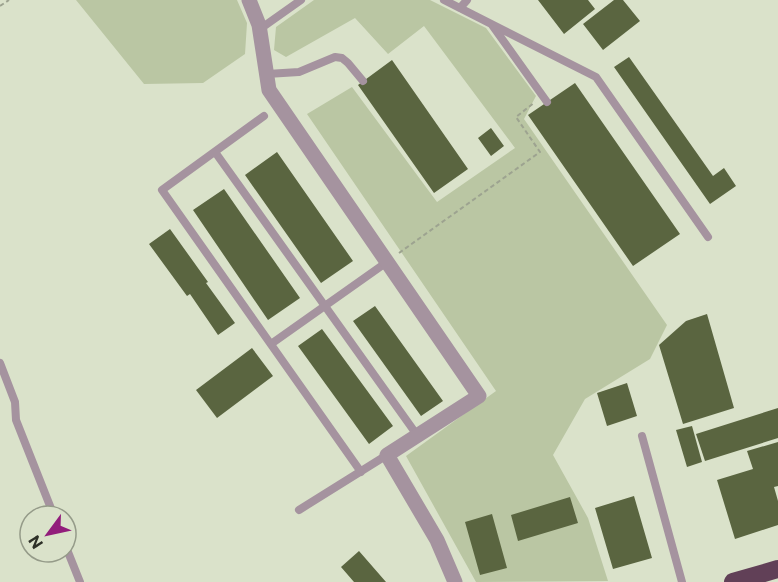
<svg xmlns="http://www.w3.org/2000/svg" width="778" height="582" font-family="Commissioner,sans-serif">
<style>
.green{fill:#bac6a3}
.building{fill:#5a6540}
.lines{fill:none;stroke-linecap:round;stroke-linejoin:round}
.path{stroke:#9da390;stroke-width:2;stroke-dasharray:4.5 3;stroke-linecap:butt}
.lane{stroke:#a5939f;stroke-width:8}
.street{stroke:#a5939f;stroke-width:15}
.highway{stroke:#614057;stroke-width:18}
</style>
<rect width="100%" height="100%" fill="#dae2ca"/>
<!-- green -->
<path class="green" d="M76,0H237L247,23L245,54L203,83L144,84Z
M314,0H430L486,28L536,96L524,119L667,325L650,359L585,399L553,455L588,518L608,581L476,582L406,456L496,391L307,114L352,87L437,202L515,148L424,26L388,54L355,18L286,57L274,50L276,27Z"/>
<!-- building -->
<path class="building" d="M538,0H588L595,9L564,34Z
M614,0H623L640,21L603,50L583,24Z
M629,57L713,176L724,168L736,186L710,204L614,67Z
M392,60L468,169L434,193L358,85Z
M575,83L680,234L633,266L528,115Z
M491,128L504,146L491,156L478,138Z
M277,152L353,261L321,283L245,175Z
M224,189L300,298L268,320L193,210Z
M170,229L208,282L206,283L235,323L218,335L190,294L187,296L149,244Z
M375,306L443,401L421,416L353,321Z
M707,314L734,408L683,424L659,345L686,321Z
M322,329L393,426L369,444L298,346Z
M252,348L273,376L217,418L196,390Z
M627,383L637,416L607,426L597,393Z
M778,408V438L705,461L696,434Z
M692,426L702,462L687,467L676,430Z
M778,442V486L774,487L778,501V525L735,539L717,480L753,469L747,451Z
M634,496L652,558L613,569L595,508Z
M570,497L578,523L518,541L511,515Z
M492,514L507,568L480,575L465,522Z
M359,551L386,582H354L341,567Z"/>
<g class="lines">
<!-- path -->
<path class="path" d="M0,6L9,0
M399,253L540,152L516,117L535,102"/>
<!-- lane -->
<path class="lane" d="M444,0L596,77L708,237
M460,8L467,0
M492,25L547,102
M260,29L301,0
M267,74L299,72L335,57L342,58L348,63L363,81
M264,116L162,190L361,472
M215,152L417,435
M271,344L387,262
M0,363L15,402L16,420L54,516
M642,436L682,582
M299,510L387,455
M66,547L80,582"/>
<!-- street -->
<path class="street" d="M249,0L259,25L269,90L479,396L387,455L437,540L455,582"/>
<!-- highway -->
<path class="highway" d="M733,582L778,569"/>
</g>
<!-- north arrow -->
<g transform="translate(48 534) rotate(237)"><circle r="28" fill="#dae2ca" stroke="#959b89" stroke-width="1.5"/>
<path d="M0-4.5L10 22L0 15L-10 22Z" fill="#921d7b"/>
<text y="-9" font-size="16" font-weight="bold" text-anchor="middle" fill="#2d3027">N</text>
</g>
</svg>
